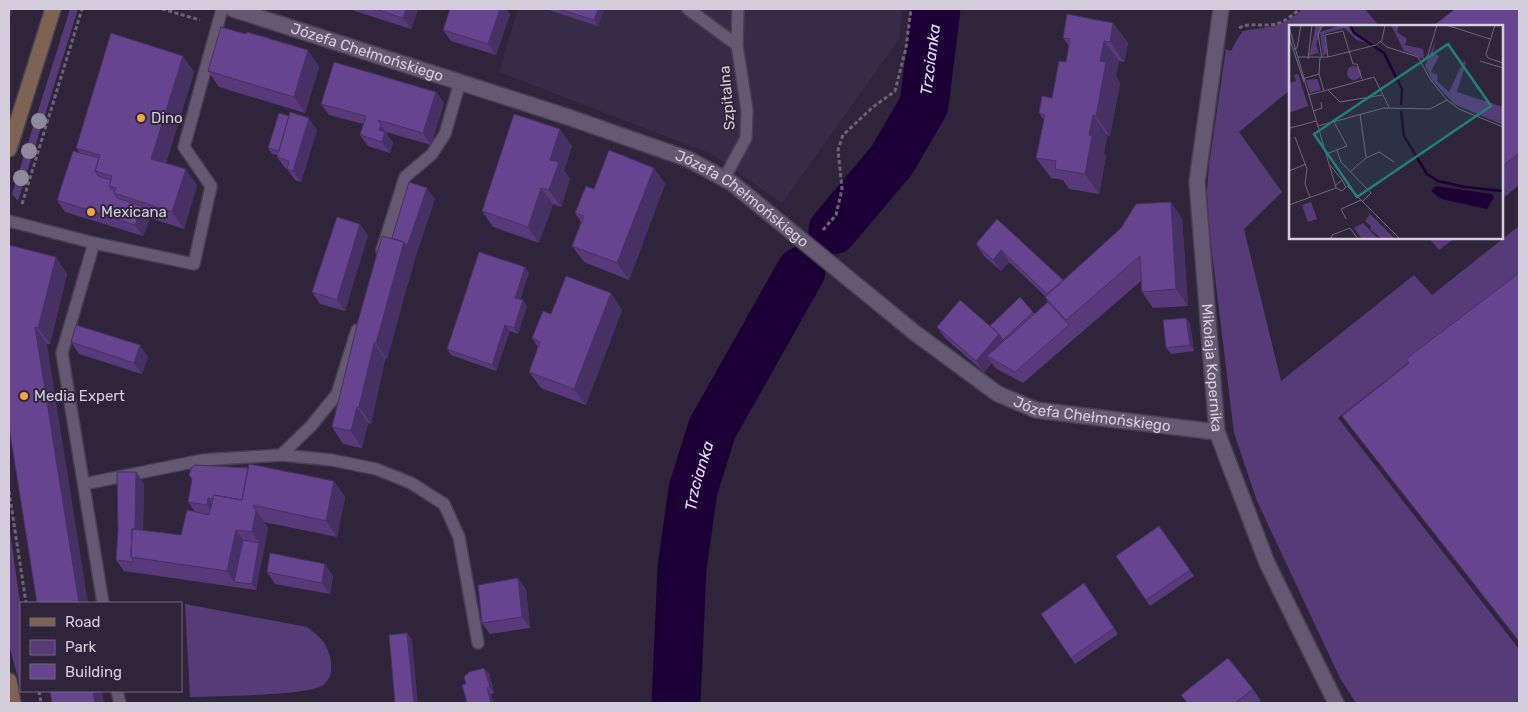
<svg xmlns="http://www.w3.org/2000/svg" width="1528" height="712" font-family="Rubik,sans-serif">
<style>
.built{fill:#372c47}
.green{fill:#573b78}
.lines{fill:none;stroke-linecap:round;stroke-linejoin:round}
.river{stroke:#1c0035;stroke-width:49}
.service-casing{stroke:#474052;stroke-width:14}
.minor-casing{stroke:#474052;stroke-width:18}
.secondary-casing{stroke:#474052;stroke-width:18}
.path{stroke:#6b6476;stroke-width:3;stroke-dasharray:4 2.5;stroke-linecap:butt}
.service{stroke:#635971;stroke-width:11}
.minor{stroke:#635971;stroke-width:15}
.secondary{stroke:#7e6352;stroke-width:15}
.tree{fill:#91899e}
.wall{fill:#583a7b}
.shaded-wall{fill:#473064}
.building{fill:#66448f;stroke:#473064}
.poi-dot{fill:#f2a541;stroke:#2e253a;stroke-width:2}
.labels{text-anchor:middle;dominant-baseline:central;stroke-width:4;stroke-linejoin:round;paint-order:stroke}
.street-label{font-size:15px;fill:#d4cedc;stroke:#2e253a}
.poi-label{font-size:15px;fill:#d4cedc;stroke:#2e253a;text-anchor:start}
.water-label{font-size:16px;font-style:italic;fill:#e7dff4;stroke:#2e253a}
.inset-river{fill:none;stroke:#1c0035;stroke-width:2.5}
.inset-road{fill:none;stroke:#70697b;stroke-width:1}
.view{fill:#237f79;fill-opacity:0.15;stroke:#237f79;stroke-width:2.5}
.inset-edge{fill:none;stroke:#d4cedc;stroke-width:2.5}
</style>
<rect width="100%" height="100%" fill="#2e253a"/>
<!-- built -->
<path class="built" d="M518,9H902L899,39L782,203L712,154L499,72Z"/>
<!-- green -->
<path class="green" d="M70,9H78L18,201L12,194Z
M1303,9H1365L1379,26H1290V90L1239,132L1282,192L1244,229L1281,381L1414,275L1432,295L1519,226V276L1338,418L1519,649V703H1356L1340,678L1257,501L1234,433L1210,236L1207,193L1209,165L1226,49L1231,51L1238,38L1243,31C1270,26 1281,29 1303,9Z
M9,524L21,609V689L9,645Z
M185,604L307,627C312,631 318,635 322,640C331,651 337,676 323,685C309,696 213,696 190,697Z"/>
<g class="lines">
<!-- river -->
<g class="river">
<path id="s1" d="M833,230L892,160L924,105L936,9"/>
<path id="s2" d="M676,703L682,568L693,490L712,429L801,271"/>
</g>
<defs>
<path id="service" d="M688,9L737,45
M724,179L746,138L747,110L737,45L738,9
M9,221L94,243L194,264L211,186L184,147L222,9
M94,243L62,353L103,603
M382,250L405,177L432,154L445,134L460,82
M281,455L311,426L337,394L357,330
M84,484L203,460L281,455L332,460L376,469L411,483L444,504L459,537L478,643
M117,691L120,703"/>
<g id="minor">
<path id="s3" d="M233,9L568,117L688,159L732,183L915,333L998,394L1036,410L1217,432"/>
<path id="s4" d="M1221,9L1197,182L1217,432L1267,563L1336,703"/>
</g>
<path id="secondary" d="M9,149L53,9
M9,681L13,703"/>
</defs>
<!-- service casing -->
<use href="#service" class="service-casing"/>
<!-- minor casing -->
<use href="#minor" class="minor-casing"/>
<!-- secondary casing -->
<use href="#secondary" class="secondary-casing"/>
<!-- path -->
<path class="path" d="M162,9L200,20
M1239,28C1250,22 1264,27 1276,24C1284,22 1293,15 1300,9
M22,204L82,9
M823,230L836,215L842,189L838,150L843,135L873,107L895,91L906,48L911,9
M9,491L26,603
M39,691L41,703"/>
<!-- service -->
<use href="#service" class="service"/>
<!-- minor -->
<use href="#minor" class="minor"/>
<!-- secondary -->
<use href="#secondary" class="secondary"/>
</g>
<!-- trees -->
<g class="tree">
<circle cx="39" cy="121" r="8"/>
<circle cx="29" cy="151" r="8"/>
<circle cx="21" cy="178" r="8"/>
</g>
<!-- wall -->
<path class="wall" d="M351,9H418L411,29L352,10Z
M500,9H506L510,14L496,55L451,41L443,30Z
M548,9H604L598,26L549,10Z
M1519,9V185L1502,199V26Z
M1113,23L1128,43L1124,62L1119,61L1116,76L1120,83L1110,136L1107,135L1104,153L1106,156L1099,194L1069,189L1063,180L1051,178L1036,158L1044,120L1039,113L1052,98L1066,62L1069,46L1063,38Z
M308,50L319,67L305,113L219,87L208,71Z
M183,56L194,72L166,163L197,185L184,229L150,218L143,236L65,212L57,200L80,153L76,148Z
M436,92L444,103L431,145L386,132L393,143L390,153L368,146L360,135L363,124L329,115L321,104Z
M317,130L301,182L295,180L287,169L285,168L277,157V155L272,154L268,148Z
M572,146L564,170L570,179L561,207L553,204L539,243L493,227L482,211Z
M654,168L665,184L629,280L584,262L572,246L581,222L575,213L594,189Z
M435,199L415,258L387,359H385L371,424L368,423L362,448L343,444L332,427Z
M1182,218L1188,306L1153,308L1142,292L1141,281L1023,383L995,368L992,363L984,372L945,338L937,327L990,326L1033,312L1035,314L1048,302L1045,297V296L1009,262L1001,271L984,256L976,244L997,219L1063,280Z
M368,235L345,311L320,304L312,292Z
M1429,238H1455L1439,250Z
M9,245L56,257L67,274L50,344H47L27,539Z
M525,267L529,273L520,299L527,306L518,334L510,331L496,371L451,355L447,349Z
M1519,273V642L1342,416L1409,363Z
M611,293L622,310L586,405L541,388L529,372L538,347L532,338L551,314Z
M1186,318L1190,324L1194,351L1171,354L1166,348Z
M71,342L148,357L142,374L79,354Z
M136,472L144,484L143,530L181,535L195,512L188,502L192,479L334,481L345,497L337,537L264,522L268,528L256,590L124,571L116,560Z
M1159,526L1194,576L1150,606L1116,556Z
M267,572L333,576L330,594L275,584Z
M518,578L526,590L530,628L490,634L482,623Z
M1084,583L1118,634L1075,664L1041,614Z
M489,673L494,693L491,694L462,685Z
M1253,689L1261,701L1257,703H1187L1181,695Z"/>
<!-- shaded-wall -->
<path class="shaded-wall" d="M9,9H13L9,21Z
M406,9H418L411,29L403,18Z
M500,9H506L510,14L496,55L488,44Z
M598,9H604L598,26L594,20Z
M1113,23L1128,43L1124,62L1110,42Z
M1104,41L1119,61L1116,76L1120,83L1110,136L1096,116L1100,61Z
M308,50L319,67L305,113L294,97Z
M183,56L194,72L162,175L151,159Z
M436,92L444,103L431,145L423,133Z
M1093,115L1107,135L1104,153L1106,156L1099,194L1085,174L1089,135Z
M309,118L317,130L301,182L293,171Z
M378,120L393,143L390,153L382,142Z
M560,129L572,146L564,170L570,179L561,207L549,190L550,160Z
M654,168L665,184L629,280L617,263Z
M186,169L197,185L184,229L172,212Z
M427,188L435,199L415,258L387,359L376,343L404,242Z
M541,188L553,204L539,243L528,227Z
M1171,202L1182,218L1188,306L1176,289Z
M142,206L150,218L143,236L135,225Z
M360,224L368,235L345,311L337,300Z
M1001,250L1009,262L1001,271L993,260Z
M56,257L67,274L50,344L38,328Z
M525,267L529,273L519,304L515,298Z
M611,293L622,310L586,405L574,389Z
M523,300L527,306L518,334L514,328Z
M1186,318L1190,324L1194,351L1190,345Z
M505,325L510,331L496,371L492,365Z
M35,327L47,344L88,603H79Z
M999,334L1007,346L987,356L992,363L984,372L976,361Z
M374,343L385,359L371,424L359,407Z
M140,345L148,357L142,374L134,363Z
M357,407L368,423L362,448L351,431Z
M136,472L144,484L142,559L134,558Z
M334,481L345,497L337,537L326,521Z
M208,498L216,509L215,517L207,505Z
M253,505L268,528L256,590L252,584L259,543L252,532Z
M236,530L247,546L234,582L227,571Z
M325,564L333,576L330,594L322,583Z
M518,578L526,590L530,628L522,617Z
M407,633L412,639L418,703H414Z
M484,668L489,673L494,693L490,687Z
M487,688L491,694L494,703H491Z
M93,691H102L104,703H95Z"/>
<!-- building -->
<path class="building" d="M376,9H406L403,18Z
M450,9H500L488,44L443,30Z
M559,9H598L594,20Z
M1455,9H1519V153L1502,167V26H1433Z
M1067,14L1113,23L1110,42L1104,41L1100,61L1106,62L1096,116L1093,115L1089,135L1092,136L1085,174L1055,169L1056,161L1036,158L1045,115L1039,113L1042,96L1052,98L1059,61L1066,62L1070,39L1063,38Z
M221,27L246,34L247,32L308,50L294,97L208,71Z
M111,33L183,56L151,159L186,169L172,212L114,193L116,188L109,186L112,176L95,171L100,155L76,148Z
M334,62L436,92L423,133L378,120L381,125L379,130L385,132L382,142L360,135L366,116L321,104Z
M290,112L309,118L293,171L287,169L289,161L277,157Z
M279,113L289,116L279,151L268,148Z
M514,114L560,129L550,160L559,162L549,190L541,188L528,227L482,211Z
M609,150L654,168L617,263L572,246L584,216L575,213L586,186L594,189Z
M73,151L99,158L95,171L98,176L111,180L109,186L113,191L114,192V193L117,198L142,206L135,225L57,200Z
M409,182L427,188L407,246L404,242L392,238Z
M1171,202L1176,289L1142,292L1140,256L1066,320L1045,297L1121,228L1136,204Z
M337,217L360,224L337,300L312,292Z
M997,219L1063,280L1047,294L1001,250L993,260L976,244Z
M382,236L404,242L376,343H374L359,407H357L351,431L332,427L358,321Z
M9,245L56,257L38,328L35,327L79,603H37L9,427Z
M479,252L525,267L515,298L523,300L514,328L505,325L492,365L447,349Z
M1519,273V641L1342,416L1409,363L1406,359Z
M566,276L611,293L574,389L529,372L540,342L532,338L543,311L551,314Z
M1020,297L1033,312L1003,340L999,334L990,326Z
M960,300L999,334L976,361L937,327Z
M1048,302L1069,325L1015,372L987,356Z
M1186,318L1190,345L1166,348L1163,320Z
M76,325L140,345L134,363L71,342Z
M249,464L334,481L326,521L253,505L256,511L252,532L236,530L227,571L131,557L132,529L181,535L187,510L209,515L214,495L242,500Z
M195,465L248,468L242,500L214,495L213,499L208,498L207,505L188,502L192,479L189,475L191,468Z
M117,472H136L135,529H132L131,557L134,562L116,560L118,531Z
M1159,526L1190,570L1146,600L1116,556Z
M243,540L259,543L252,584L234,582Z
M270,553L325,564L322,583L267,572Z
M518,578L522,617L482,623L478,585Z
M1084,583L1114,628L1071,658L1041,614Z
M407,633L414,703H395L389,635Z
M1228,658L1253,689L1235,703H1188L1181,695Z
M484,668L490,687L487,688L491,703H467L462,685L466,684L464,677L469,672Z
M50,691H93L95,703H52Z"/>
<!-- markers -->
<g class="poi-dot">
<circle cx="141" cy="118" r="5"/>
<circle cx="91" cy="212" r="5"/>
<circle cx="24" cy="396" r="5"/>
</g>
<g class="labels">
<!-- street labels -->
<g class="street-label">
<text stroke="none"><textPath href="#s3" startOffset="141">Józefa Chełmońskiego</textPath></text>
<text transform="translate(727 98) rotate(-95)">Szpitalna</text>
<text stroke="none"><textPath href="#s3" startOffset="546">Józefa Chełmońskiego</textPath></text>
<text stroke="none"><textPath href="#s4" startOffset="361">Mikołaja Kopernika</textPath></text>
<text stroke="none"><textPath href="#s3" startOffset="966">Józefa Chełmońskiego</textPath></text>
</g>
<!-- poi labels -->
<g class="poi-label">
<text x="151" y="118">Dino</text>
<text x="101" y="212">Mexicana</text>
<text x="34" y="396">Media Expert</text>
</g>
<!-- water labels -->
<g class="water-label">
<text stroke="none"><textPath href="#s1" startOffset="201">Trzcianka</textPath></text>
<text stroke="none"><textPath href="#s2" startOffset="229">Trzcianka</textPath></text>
</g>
</g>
<!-- overview -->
<g transform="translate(1289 25)">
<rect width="214" height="214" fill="#2e253a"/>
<path d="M27,0H33L27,20L31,31L29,28L20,31ZM52,0H60L64,8L81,19L68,15L55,3L35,9L38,28L34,31L31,7ZM102,0H110L108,7L118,14L116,20L134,24L135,34L115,26ZM147,15L144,28L150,31L142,47L149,50L148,56L160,67L175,35L177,38L168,67L214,82V100L165,79L143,55L136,41ZM58 48a7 7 0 1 1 14 0a7 7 0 1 1-14 0ZM9,49L19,81L0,88V58L7,56L5,50ZM28,54L32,65L21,68L17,55ZM22,177L28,194L19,197L13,180ZM81,189L106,214H93L81,204L82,201L76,196ZM74,198L88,213V214H73L65,203Z" fill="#573b78"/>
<path d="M147,161L203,169L205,172L198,184L152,174L142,166Z" fill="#1c0035"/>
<path class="inset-river" d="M61,0L65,8L95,28L113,64L112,80M112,86L115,111L138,149L149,156L176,162L214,166"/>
<path class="inset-road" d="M157,0L201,14M206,0L197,29L199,33L214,38M0,2L47,163L53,166L57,162L53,155L47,160M0,12L15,57M91,16L98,22L129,32L141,54L158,75L170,84L214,102M5,24L8,23L12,0M9,32H39L87,20L93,15L96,0M39,32L36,10L54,6L64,39H68L73,54M33,33L29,9L34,0M19,34L23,0M191,36L214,43M133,37L139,30L148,0M30,49L31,33M13,54L30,49L35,66L19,70M39,65L51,77L93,70M35,66L85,52L100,82M24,86L33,83L32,77M71,89L77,132M29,101L95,83L141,84L158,75M1,103L27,96M6,112L18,144L16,159L21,172M48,125L52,137L82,168L74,176M37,129L58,121L45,97M41,140L53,155M0,146L17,139M61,147L77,133L90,127L105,137M58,161L111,214M0,180L47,163M57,194L52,184L72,175M42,214L43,210L61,203L69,214"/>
<path class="view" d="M159,19L202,81L68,172L25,109Z"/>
<rect width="214" height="214" class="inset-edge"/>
</g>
<!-- border -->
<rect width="1528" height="712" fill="none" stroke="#d4cedc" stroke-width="20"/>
<!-- legend -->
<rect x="20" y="602" width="162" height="90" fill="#2e253a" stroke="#70697b"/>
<rect x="30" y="618" width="25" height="8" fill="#7e6352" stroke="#70697b"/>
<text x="65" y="627" font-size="15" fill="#d4cedc">Road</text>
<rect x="30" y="640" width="25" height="15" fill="#573b78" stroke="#70697b"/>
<text x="65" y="652" font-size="15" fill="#d4cedc">Park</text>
<rect x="30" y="664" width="25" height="15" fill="#66448f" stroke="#70697b"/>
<text x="65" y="677" font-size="15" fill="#d4cedc">Building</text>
</svg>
